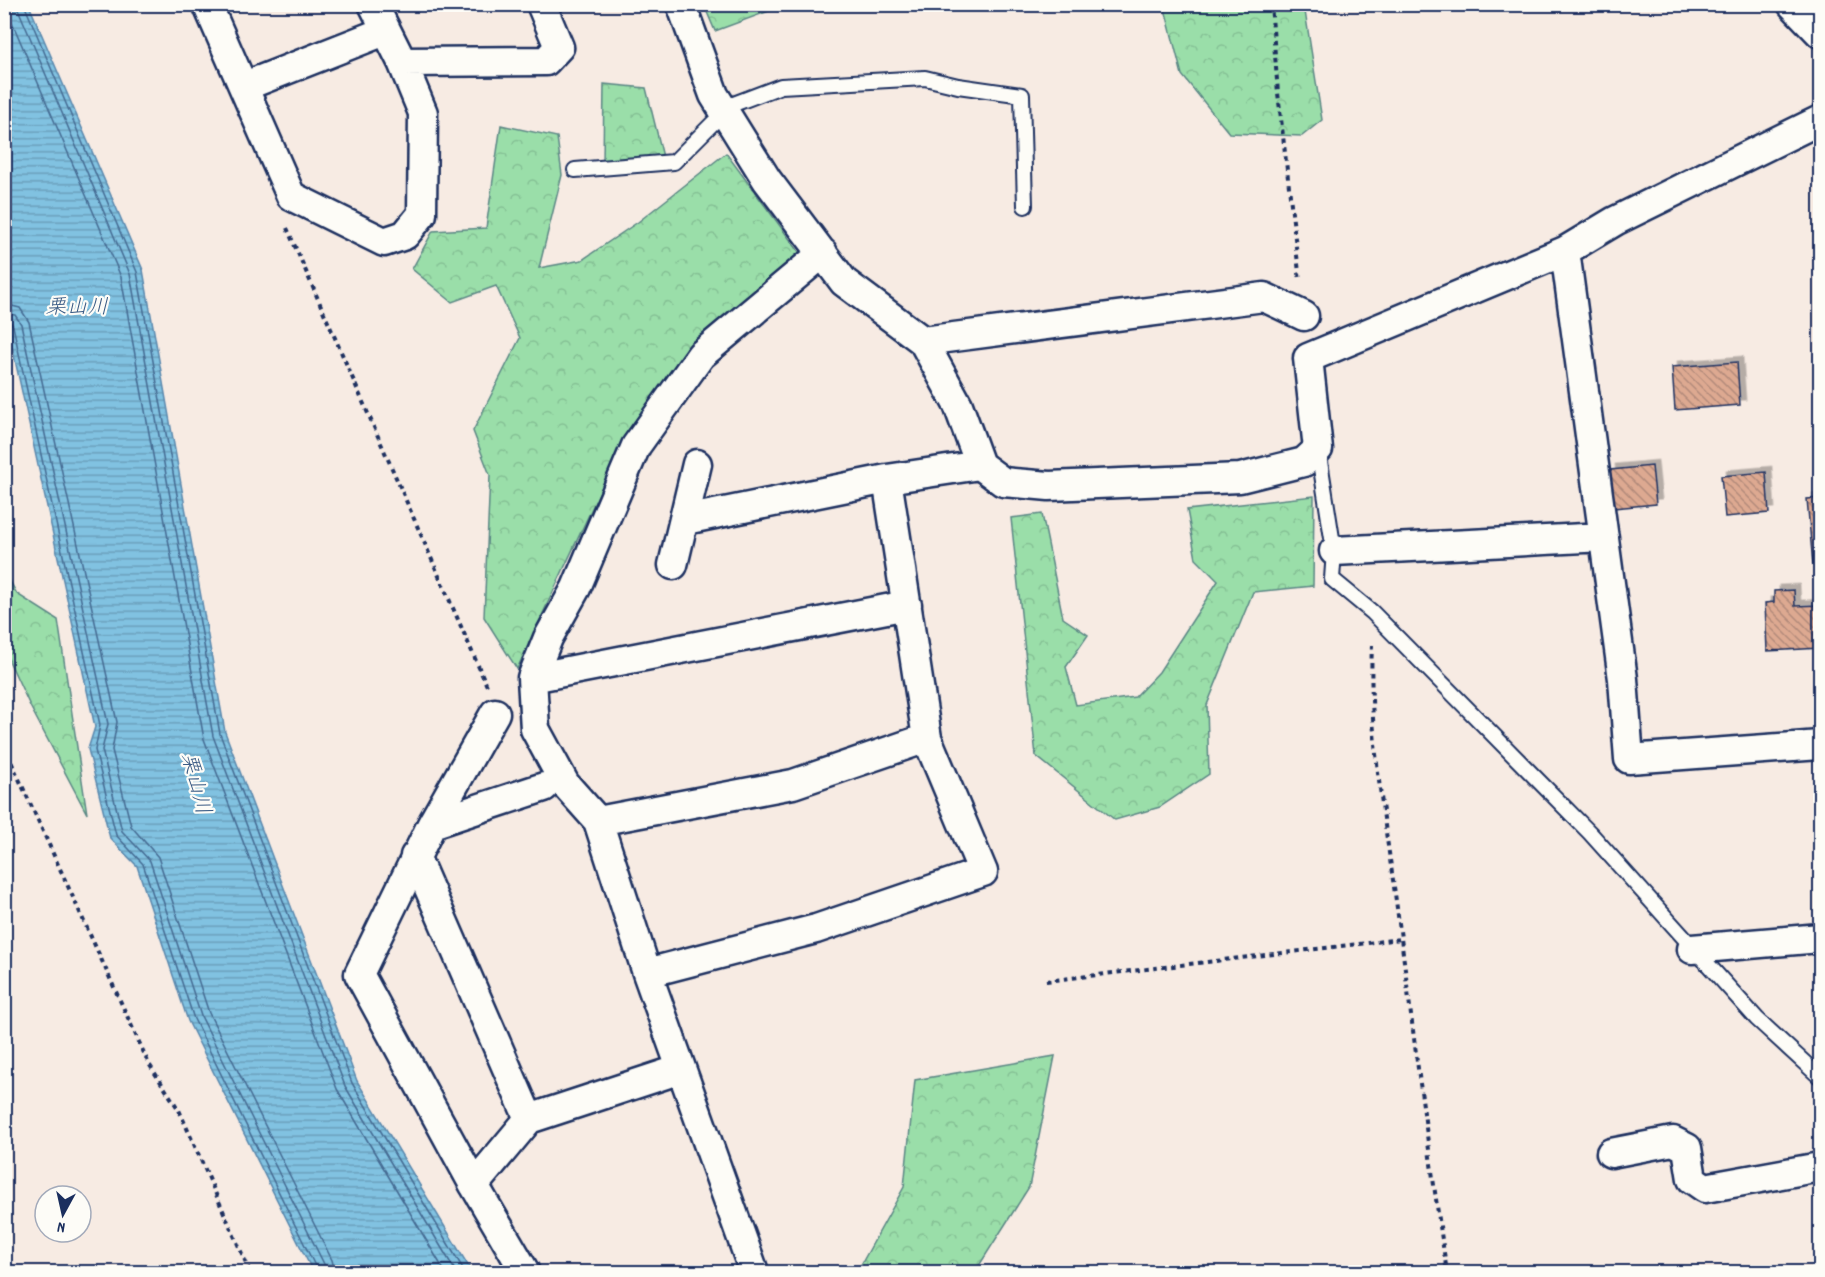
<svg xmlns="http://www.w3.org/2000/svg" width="1825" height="1277" font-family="Dekko,'Klee One',sans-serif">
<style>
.forest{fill:url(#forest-crowns);stroke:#5a8684;stroke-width:1.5}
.water{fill:url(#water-rules);stroke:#5887ad;stroke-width:1.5}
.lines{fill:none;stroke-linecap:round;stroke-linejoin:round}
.shore{stroke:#446a92;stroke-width:1.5}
.building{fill:url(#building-back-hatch);stroke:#1b2f5e;stroke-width:1.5;filter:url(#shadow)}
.service-casing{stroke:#1b2f5e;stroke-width:18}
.minor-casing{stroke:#1b2f5e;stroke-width:33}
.path{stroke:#1b2f5e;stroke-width:4;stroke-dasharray:4.5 4.5;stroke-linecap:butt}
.service{stroke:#fdfcf7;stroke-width:14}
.minor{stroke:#fdfcf7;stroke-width:28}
.labels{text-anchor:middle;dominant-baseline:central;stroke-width:4.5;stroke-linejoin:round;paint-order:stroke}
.water-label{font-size:21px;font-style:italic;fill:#3a5b85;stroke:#fdfcf7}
</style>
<defs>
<pattern id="forest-crowns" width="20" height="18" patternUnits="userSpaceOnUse" patternTransform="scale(1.5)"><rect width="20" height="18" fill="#9adea9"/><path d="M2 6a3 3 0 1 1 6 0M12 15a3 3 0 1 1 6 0" fill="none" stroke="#84bf94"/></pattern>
<pattern id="water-rules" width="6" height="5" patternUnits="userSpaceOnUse" patternTransform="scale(1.5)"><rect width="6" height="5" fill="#81c2e1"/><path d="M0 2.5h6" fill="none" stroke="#699eba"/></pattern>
<pattern id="building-back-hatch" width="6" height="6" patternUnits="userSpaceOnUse" patternTransform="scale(1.5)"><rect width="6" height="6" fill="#dda991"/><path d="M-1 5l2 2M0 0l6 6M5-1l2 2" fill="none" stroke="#b28a7a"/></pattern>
<filter id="shadow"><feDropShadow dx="5.5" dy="-5.5" stdDeviation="0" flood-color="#0004"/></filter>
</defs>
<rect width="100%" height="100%" fill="#f7ebe3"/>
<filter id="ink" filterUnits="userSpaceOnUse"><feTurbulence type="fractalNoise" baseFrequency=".0167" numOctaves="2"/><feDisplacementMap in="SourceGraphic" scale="12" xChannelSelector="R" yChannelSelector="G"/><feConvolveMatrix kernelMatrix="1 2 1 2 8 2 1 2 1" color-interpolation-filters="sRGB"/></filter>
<g filter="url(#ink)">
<!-- forest -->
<path class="forest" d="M704,5H785L715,31Z
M1164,5H1304L1322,120L1302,136L1229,133L1182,75Z
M604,84L646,88L664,161L603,165Z
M501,125L557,137L562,175L539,268L582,260L638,222L726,153L800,253L685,354L600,491L517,669L484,617L490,475L473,431L520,338L496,286L452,302L412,269L433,231L486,228Z
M1314,496L1313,586L1253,592L1207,705L1209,774L1160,807L1115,820L1036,756L1011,518L1042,514L1063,618L1088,635L1066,667L1076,705L1135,697L1159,672L1218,581L1196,559L1187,510Z
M4,570L17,594L58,620L87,814L31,708L5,652Z
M1055,1056L1029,1187L975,1272H857L904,1187L915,1080Z"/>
<!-- water -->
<path class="water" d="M4,5H29L143,270L225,732L357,1081L472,1272H313L188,1021L137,866L110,838L88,749L95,727L5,314Z"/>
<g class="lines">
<!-- shore -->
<path class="shore" d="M7,4L9,15L121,277L204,739L337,1089L445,1272
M16,4L130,274L213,736L345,1086L456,1272
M24,4L137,272L220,734L352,1083L465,1272
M4,304L20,308L29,322L117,722L112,750L131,826L158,857L209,1013L332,1260L335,1272
M4,313L15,315L21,324L108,724L102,750L122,831L150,861L201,1016L324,1264L326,1272
M4,320L10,321L13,326L100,725L95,750L116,835L143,864L194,1019L318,1272"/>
</g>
<!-- building -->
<path class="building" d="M1737,362L1740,405L1675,410L1672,367Z
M1652,466L1656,504L1614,508L1610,470Z
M1766,472L1769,513L1725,517L1721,476Z
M1820,498V564H1813L1807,499Z
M1794,590L1795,606L1820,605V648L1767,651L1765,603L1774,602V591Z"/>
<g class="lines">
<defs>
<path id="service" d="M575,170L674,162L731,105L781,86L925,78L958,86L1022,95L1025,206
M1318,449L1334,551L1332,579L1372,612L1590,833L1757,1019L1820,1077"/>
<path id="minor" d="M207,4L291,196L384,242L405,235L422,214L423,113L402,62L373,4
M681,4L714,95L767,180L844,282L923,341L958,405L980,465L1003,482L1049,486L1240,478L1304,462L1318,449L1308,358L1565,251L1615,221L1820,120
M1792,4L1820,33
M402,62L546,61L559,47L541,4
M245,86L385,31
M1565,251L1623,679L1629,759L1820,745
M923,341L1264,297L1304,316
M685,520L887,479
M1334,551L1604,537
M673,565L697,464
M532,678L907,605
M495,713L432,824L359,974L474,1185L525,1272
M598,821L793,784L927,738
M432,824L544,787
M415,856L529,1119
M1692,949L1820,938
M647,973L816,929L983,872L927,738L887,479L980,465
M1611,1153L1673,1141L1687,1148L1692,1179L1705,1188L1820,1167
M474,1185L529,1119L681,1069
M754,1272L647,973L598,821L565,784L535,729L532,678L548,638L576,588L636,446L701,355L823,253"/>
</defs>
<!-- service casing -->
<use href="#service" class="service-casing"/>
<!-- minor casing -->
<use href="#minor" class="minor-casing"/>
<!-- path -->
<path class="path" d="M1271,4L1278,93L1300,281
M287,228L487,686
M1372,645C1368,732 1385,821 1397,908C1413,1029 1428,1151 1447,1272
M4,746L149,1064L179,1110L250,1272
M1046,981L1401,939"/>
<!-- service -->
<use href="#service" class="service"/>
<!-- minor -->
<use href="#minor" class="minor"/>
</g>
</g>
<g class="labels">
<!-- water labels -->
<g class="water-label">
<text x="77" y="309">栗山川</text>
<text transform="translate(194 784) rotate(75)">栗山川</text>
</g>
</g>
<!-- margin -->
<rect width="1825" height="1277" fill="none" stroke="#fdfcf7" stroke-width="24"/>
<rect x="12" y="12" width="1801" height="1253" fill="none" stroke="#1b2f5e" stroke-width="2" filter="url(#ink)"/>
<!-- north arrow -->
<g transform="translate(63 1214) rotate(188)"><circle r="28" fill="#fdfcf7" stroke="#a3aaba" stroke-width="1.5"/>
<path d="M0-4.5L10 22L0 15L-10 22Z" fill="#1b2f5e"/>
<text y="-9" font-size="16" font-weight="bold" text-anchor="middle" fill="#1b2f5e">N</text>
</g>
</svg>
